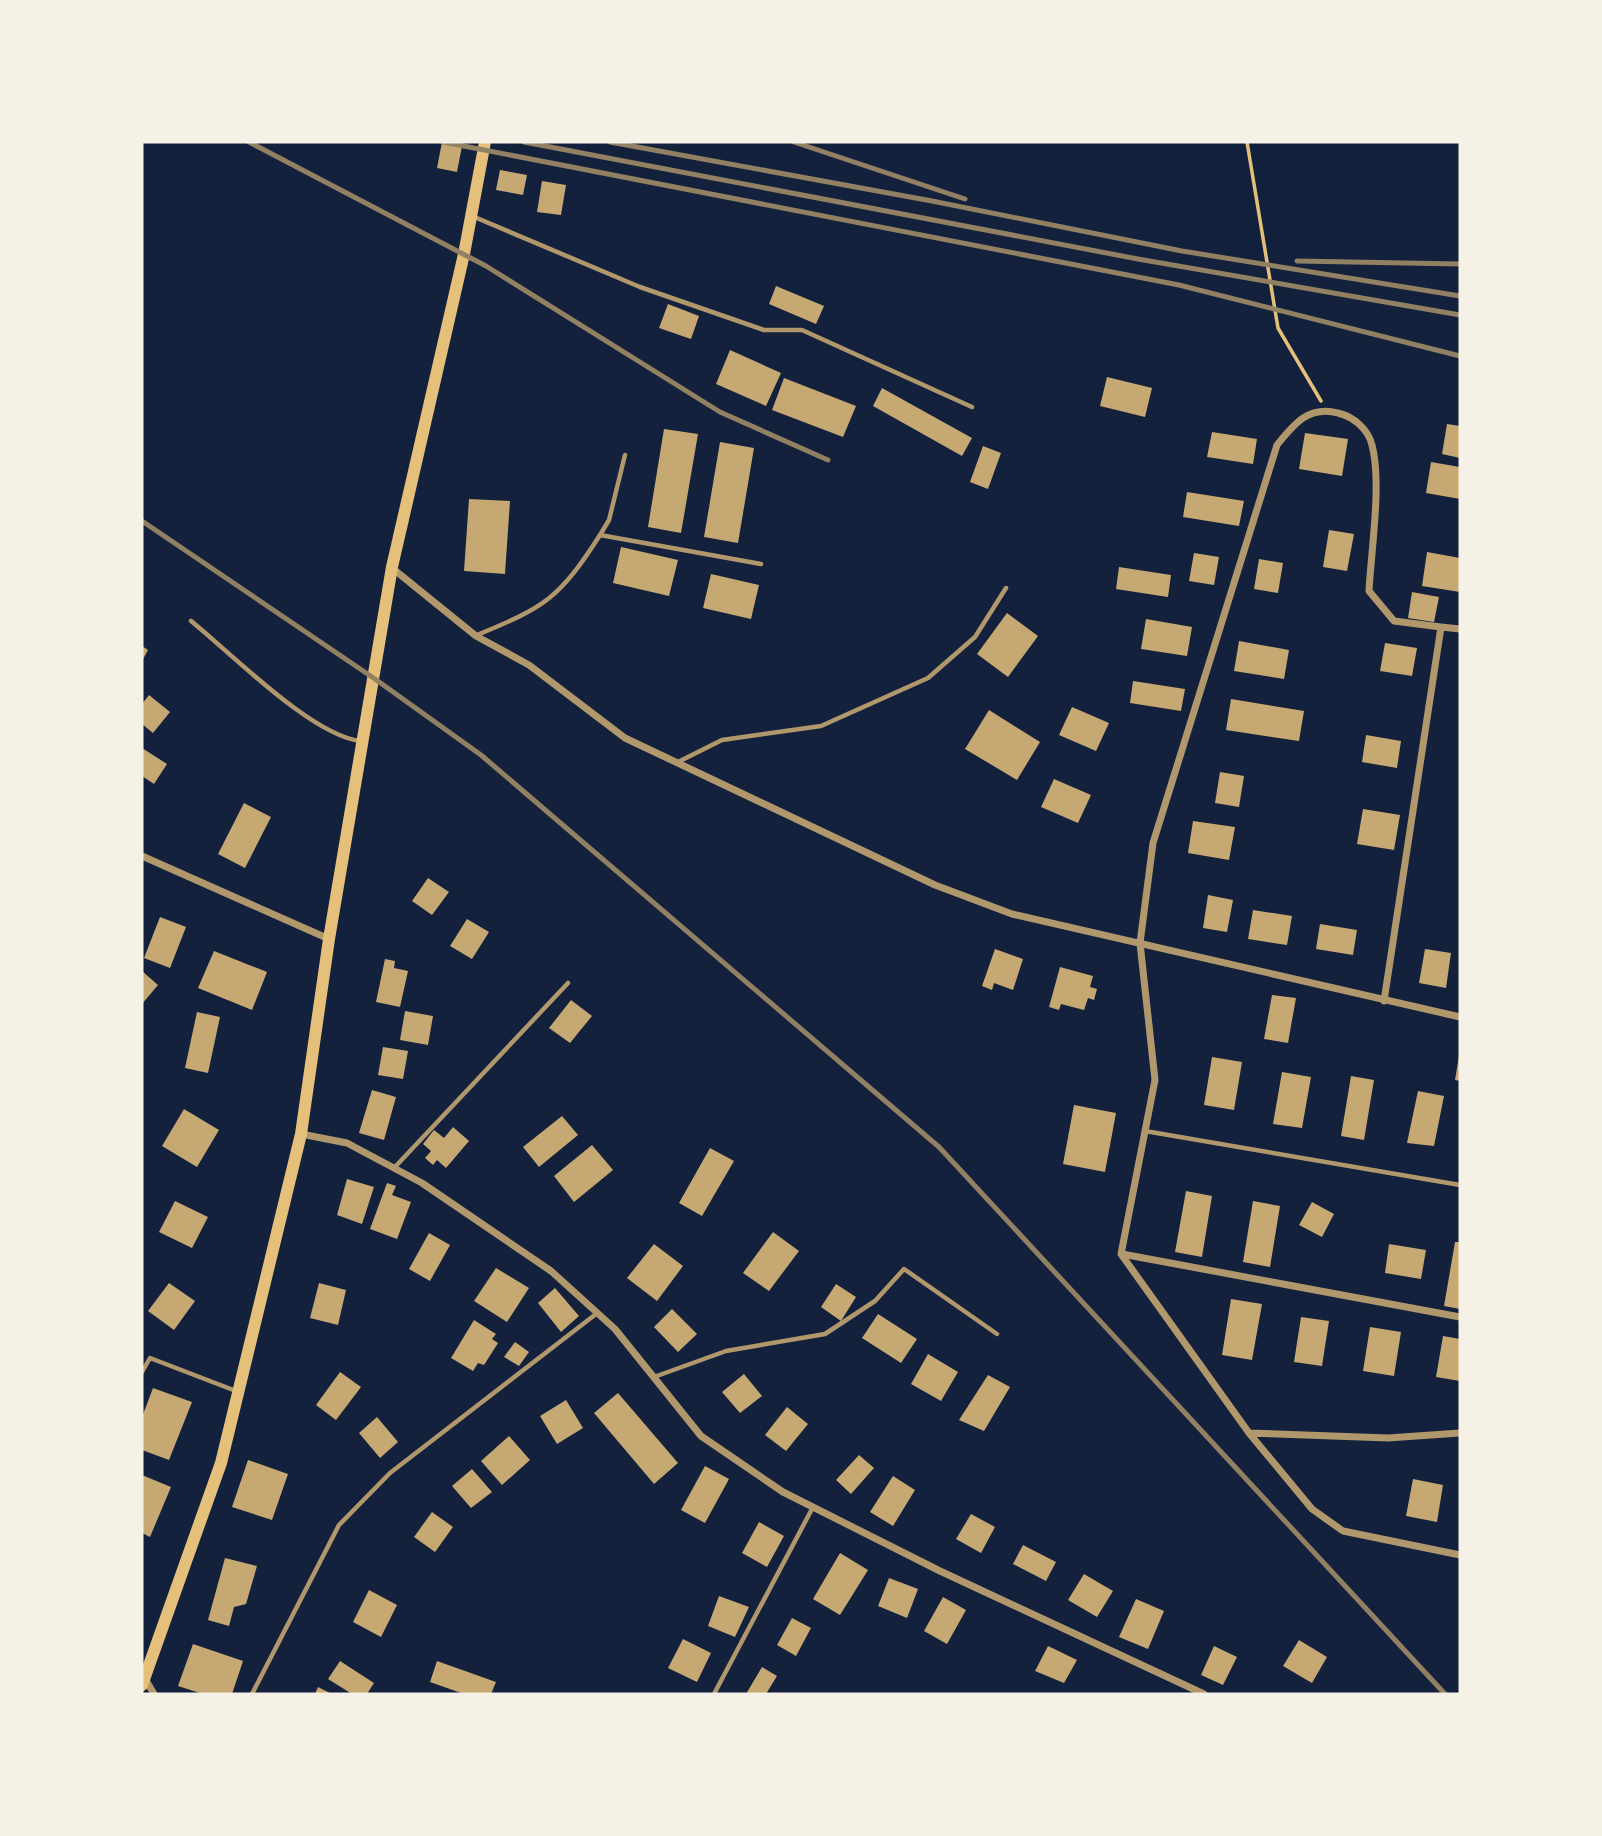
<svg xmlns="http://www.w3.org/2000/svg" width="1602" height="1836" font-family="Montserrat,sans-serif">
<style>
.building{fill:#c6a872}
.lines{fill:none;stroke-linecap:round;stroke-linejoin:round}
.path{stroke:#e5c07b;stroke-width:3.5}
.service{stroke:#b1986c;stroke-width:4.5}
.minor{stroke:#b1986c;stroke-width:7}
.secondary{stroke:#e5c07b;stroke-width:12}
.rail{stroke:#918062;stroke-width:5}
</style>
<rect width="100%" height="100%" fill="#14213d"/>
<!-- building -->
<path class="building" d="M442,142L462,146L457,172L437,168Z
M500,170L527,175L523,195L496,190Z
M542,181L566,185L561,215L537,212Z
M776,286L824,306L816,324L769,304Z
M668,304L699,316L691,339L659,328Z
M730,350L781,373L766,406L716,384Z
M1107,377L1152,388L1145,417L1100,406Z
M784,378L856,406L843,437L772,410Z
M882,388L972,438L962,456L873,406Z
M1447,424L1460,426V458L1442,454Z
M664,429L698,434L681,533L648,527Z
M1212,432L1257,439L1253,464L1207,457Z
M1305,433L1348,439L1342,476L1299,469Z
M720,442L754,448L738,543L704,537Z
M983,446L1001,453L988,489L970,482Z
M1431,462L1460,467V499L1426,493Z
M1187,492L1244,501L1239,526L1183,517Z
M469,499L510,501L505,574L464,571Z
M1329,530L1354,534L1347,571L1323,567Z
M621,547L678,560L669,596L613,583Z
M1427,552L1460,558V592L1422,586Z
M1194,553L1219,557L1214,585L1189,581Z
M1259,559L1283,563L1278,593L1254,589Z
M1119,567L1171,575L1168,597L1116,589Z
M711,574L759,585L751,619L703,608Z
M1412,592L1439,597L1434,622L1408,618Z
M1007,613L1038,636L1008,677L977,654Z
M1146,619L1192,627L1187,656L1141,649Z
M1239,641L1289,650L1284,679L1234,671Z
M1385,643L1417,648L1412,676L1380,671Z
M142,646L148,650L142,661Z
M1133,681L1185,689L1181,711L1130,703Z
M149,695L170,712L153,733L142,724V704Z
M1231,699L1304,711L1299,741L1226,730Z
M1072,707L1109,723L1096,751L1059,735Z
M989,710L1040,742L1017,780L965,749Z
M1366,735L1401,741L1397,768L1362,762Z
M142,748L167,764L154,784L142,776Z
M1220,772L1244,776L1239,807L1215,803Z
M1054,779L1091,795L1078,823L1041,807Z
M244,803L271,817L245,868L218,854Z
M1363,809L1400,815L1394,850L1357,844Z
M1193,821L1235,827L1229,860L1188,853Z
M428,878L449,892L432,915L412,901Z
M1208,895L1233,900L1227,932L1203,928Z
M1253,910L1292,916L1287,945L1248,939Z
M160,917L186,927L170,968L144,958Z
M467,919L489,932L472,959L450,946Z
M1320,924L1357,930L1353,955L1316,949Z
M995,949L1023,959L1013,990L994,983L992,990L982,986Z
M1425,949L1451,953L1446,988L1419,983Z
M214,951L267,972L252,1010L198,988Z
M385,959L395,961L394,968L408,971L400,1007L376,1002Z
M1060,967L1093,976L1090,987L1097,989L1094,1000L1088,998L1084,1010L1061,1004L1059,1010L1049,1007Z
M142,971L158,985L142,1004Z
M1272,995L1296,998L1288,1043L1264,1039Z
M571,1000L592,1016L570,1043L549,1028Z
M405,1011L433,1016L428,1045L400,1040Z
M197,1012L220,1017L208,1073L185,1068Z
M383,1047L408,1051L403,1079L378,1075Z
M1459,1056H1460V1081L1455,1080Z
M1212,1057L1242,1062L1234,1110L1204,1105Z
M1282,1072L1311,1077L1302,1128L1273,1124Z
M1351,1076L1374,1080L1364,1140L1341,1136Z
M372,1090L396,1097L384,1140L359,1133Z
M1418,1091L1444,1096L1434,1146L1407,1143Z
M1074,1105L1116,1113L1105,1172L1063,1164Z
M184,1109L219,1130L197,1167L162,1146Z
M562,1116L578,1135L539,1167L523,1147Z
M453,1127L469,1141L446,1168L437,1160L433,1165L425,1158L431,1151L423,1144L434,1130L444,1138Z
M592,1145L613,1170L574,1202L554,1176Z
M710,1148L734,1161L702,1216L679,1203Z
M347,1179L374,1187L362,1224L337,1215Z
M387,1183L396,1186L392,1195L411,1202L397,1239L370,1229Z
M1186,1191L1212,1196L1202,1257L1175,1252Z
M175,1201L208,1217L192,1248L159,1232Z
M1253,1201L1280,1206L1270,1267L1243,1262Z
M1312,1202L1334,1214L1322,1237L1299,1225Z
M773,1232L799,1251L769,1291L743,1273Z
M429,1233L450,1245L430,1281L409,1269Z
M1455,1242H1460V1309L1444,1306Z
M654,1244L683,1266L657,1301L627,1278Z
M1389,1244L1426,1250L1421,1279L1385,1273Z
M496,1268L529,1288L507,1322L474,1301Z
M169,1283L195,1301L174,1330L148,1311Z
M319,1283L346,1290L338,1325L310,1318Z
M836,1284L856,1297L841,1321L821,1307Z
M555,1288L579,1316L561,1332L538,1303Z
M1231,1299L1262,1304L1252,1360L1222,1355Z
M672,1309L697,1334L678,1352L654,1327Z
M878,1314L917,1339L901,1363L862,1338Z
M1301,1317L1329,1321L1322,1366L1294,1362Z
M474,1320L496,1334L492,1339L498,1343L484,1365L478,1363L473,1371L451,1358Z
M1370,1327L1401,1332L1394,1376L1363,1371Z
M1443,1336L1460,1339V1381L1436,1377Z
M515,1342L529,1352L519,1366L504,1357Z
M928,1354L958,1372L941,1401L911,1384Z
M340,1372L361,1387L336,1420L316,1405Z
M744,1374L762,1396L740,1413L722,1392Z
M988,1375L1010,1387L984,1431L959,1420Z
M153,1388L192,1402L169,1460L142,1450V1417Z
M618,1393L678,1463L654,1484L594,1413Z
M566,1400L583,1428L557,1444L540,1416Z
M787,1407L808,1424L786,1451L765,1435Z
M377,1417L398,1442L380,1458L359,1433Z
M509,1436L530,1460L502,1485L481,1461Z
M859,1455L874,1468L851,1494L836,1480Z
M248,1460L288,1474L272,1520L232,1507Z
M705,1466L729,1479L705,1523L681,1510Z
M472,1469L492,1492L471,1508L452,1486Z
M142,1475L171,1487L150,1537L142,1533Z
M893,1476L915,1490L893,1526L870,1512Z
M1413,1479L1443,1485L1437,1522L1406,1516Z
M432,1512L453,1527L435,1552L414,1537Z
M971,1514L995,1527L981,1553L956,1539Z
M759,1522L784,1536L767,1567L742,1553Z
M1023,1545L1056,1562L1046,1581L1013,1564Z
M840,1553L868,1570L840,1615L813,1599Z
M225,1558L257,1566L246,1604L234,1607L229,1626L208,1620Z
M1084,1574L1113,1591L1097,1617L1068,1600Z
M889,1578L918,1589L907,1618L878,1606Z
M369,1590L397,1605L381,1637L353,1622Z
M719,1596L749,1607L735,1637L708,1626Z
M943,1597L966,1610L947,1644L924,1631Z
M1136,1599L1164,1611L1148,1649L1119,1637Z
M792,1618L811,1628L796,1656L777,1645Z
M683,1639L711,1653L697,1682L668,1668Z
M1299,1640L1327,1657L1312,1683L1283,1666Z
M193,1644L243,1661L232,1694H203L178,1686Z
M1048,1646L1077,1660L1064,1683L1035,1671Z
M1214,1646L1237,1657L1223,1685L1201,1675Z
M340,1661L374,1683L367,1694H352L328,1679Z
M437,1661L496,1682L491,1694H464L430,1682Z
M762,1667L777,1676L766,1694H746Z
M318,1687L332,1694H315Z"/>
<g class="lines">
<!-- path -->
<path class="path" d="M1247,142L1278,328L1321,401"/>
<!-- service -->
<path class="service" d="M472,216L640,287L764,330H802L972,407
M600,535L609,520L625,455
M191,621C231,653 311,735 360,741
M477,635C545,607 559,599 600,535L761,564
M676,763L722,740L821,726L928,678L975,637L1006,588
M1145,1131L1460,1185
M394,1168L568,983
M142,1372L150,1358L236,1391
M654,1377L726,1351L825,1334L875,1301L904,1269L997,1334
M252,1694L339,1525L390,1473L596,1314
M714,1694L813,1507"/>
<!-- minor -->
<path class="minor" d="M392,568L476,636L529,665L625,738L935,885L1012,914L1460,1017
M1441,627L1394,621L1369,591C1371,551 1382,483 1372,445C1368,429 1354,417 1338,413C1309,405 1294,424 1277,445L1153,843L1140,943L1155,1080L1121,1254L1249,1433L1312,1509L1343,1531L1460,1555
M142,856L329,939
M1384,1001L1441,627L1460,629
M301,1134L347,1143L422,1183L551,1271L615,1329L701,1436L783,1492L940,1571L1204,1694
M1122,1254L1460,1317
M1249,1433L1388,1438L1460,1433
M144,1677L154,1694"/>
<!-- secondary -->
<path class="secondary" d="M142,1685L221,1463L301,1134L329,939L392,567L464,254L485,142"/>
<!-- rail -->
<path class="rail" d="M249,142L486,266L720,412L828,460
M443,142L1179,285L1460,356
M524,142L1138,259L1460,315
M610,142L932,201L1182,251L1460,296
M794,142L965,199
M1297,261L1460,264
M142,521L375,679L481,755L939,1147L1445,1694"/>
</g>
<!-- border -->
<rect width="1602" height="1836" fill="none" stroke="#f6f1e7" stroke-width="287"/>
</svg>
